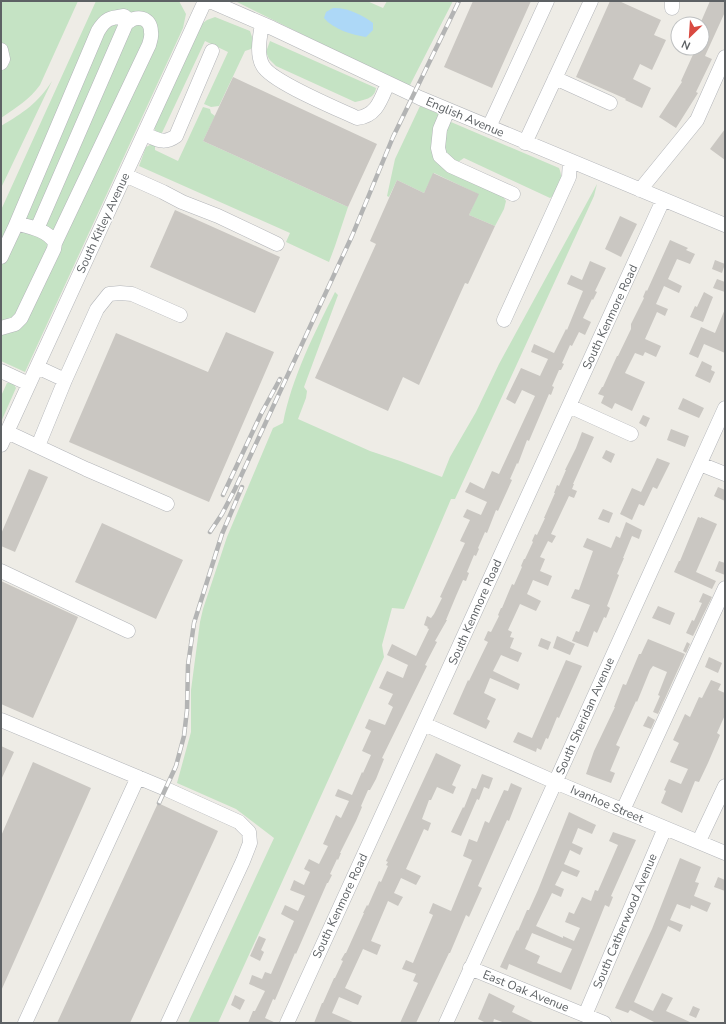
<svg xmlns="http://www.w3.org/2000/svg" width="726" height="1024" font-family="'Nunito Sans',sans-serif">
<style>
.green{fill:#c5e3c4}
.water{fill:#add8f7}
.building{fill:#cac7c2;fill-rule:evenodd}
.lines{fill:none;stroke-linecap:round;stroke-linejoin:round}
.minor-casing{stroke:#b3b5b9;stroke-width:15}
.minor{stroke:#fff;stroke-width:14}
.rail-casing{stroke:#b3b4b4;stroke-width:4.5}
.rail{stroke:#fff;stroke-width:3;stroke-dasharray:9;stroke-linecap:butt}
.labels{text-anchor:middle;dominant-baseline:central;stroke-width:3;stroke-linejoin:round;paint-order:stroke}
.street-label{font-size:12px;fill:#5d6164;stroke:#fff}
</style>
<rect width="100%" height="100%" fill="#eeece6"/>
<!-- green -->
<path class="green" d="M1,1H78L40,85C30,99 16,108 1,118Z
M96,1H179L186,14L183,28L25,372L1,361V210Z
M235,1H367L383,8L387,1H453L409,87Z
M215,17L250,31L254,43L251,49L245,51L219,106L211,107L204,104L228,52L205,41L161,135L156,133L154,127L200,25L207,20Z
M270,41L376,88C375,99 363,100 355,102L276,66L269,59L266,52Z
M52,81L1,188V126C23,113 38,103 52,81Z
M420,106L439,114L434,148L502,195L506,201L504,209L495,226L469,215L478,194L434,173L424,193L397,180L389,197L387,196L395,159Z
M203,107L210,109L211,113L215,116L203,141L348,207L335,246L329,262L286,242L290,233L139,166L146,147L152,144L155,146V150L178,161Z
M451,122L559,168C564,179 560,192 550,198L464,158L455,164L441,145L446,124Z
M597,184L594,196L455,499H451L404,609L392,608L382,645L384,657L218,1023H188L274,838L236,809L177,783L191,732V690L200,622L203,609L227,537L273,428L283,423C292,377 314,334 335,292L338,295L304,387L307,391L306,398L298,419L370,451L400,461L442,477L450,457L476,412L499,364Z
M7,383H13L16,388L1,422V396Z"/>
<!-- water -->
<path class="water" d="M333,8C346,7 363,15 373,23V30L366,37C352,35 333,29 324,18L326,12Z"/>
<!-- building -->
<path class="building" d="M473,1H531L492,88L444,67Z
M610,1H619L661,20L654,35L666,40L652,70L640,64L633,79L651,88L642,108L625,100L626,99L576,77Z
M710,1H725V12L705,56L712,59L696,92L698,93L676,128L659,117L682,82L681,81L696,48H702V24H700Z
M233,77L377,144L348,207L203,141Z
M725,129V160L710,149Z
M433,173L479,194L469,215L495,226L468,284L465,283L419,385L403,377L388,411L315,378L376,244L370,241L397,180L424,193Z
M175,210L280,257L255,313L150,267Z
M620,216L637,224L621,257L605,249Z
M670,240L688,248L686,250L695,254L690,264L677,259L668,279L682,286L679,293L664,286L656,304L668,309L665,316L657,312L645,339L661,346L656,357L645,352L643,356L635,353L625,373L645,382L632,411L615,403L612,409L601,403L604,396L598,394L602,387H603L617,356H618L631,329V324L644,298L643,297L646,290L647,291Z
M715,260L725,264L722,273L712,269Z
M590,261L606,268L595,291L597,292L593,300L592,299L583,318L591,322L585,335L579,332L572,346L570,345L562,363L564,364L561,370H559L552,386L554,387L551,395L549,394L529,441L527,440L518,464L517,463L510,479L512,480L498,511L496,510L487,533L485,532L478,548L479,549L476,556L474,555L467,572L469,573L466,581L463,580L456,596L446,620H447L435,641L437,642L425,665L427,666L382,758L384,759L376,779L370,790H368L361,806L362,807L356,821L340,853H341L338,860L337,859L330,874L332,875L328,883H327L296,954L295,953L275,1000L273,999L265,1018L276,1023H248L253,1011H255L265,991L249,984L252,975L262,979L265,972L271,974L294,921L281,914L285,905L298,911L305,896L290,890L294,880L304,885L310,872L304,869L309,859L319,864L328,846L323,844L336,815L341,818L349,801L335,796L338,789L352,795L362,772L363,773L371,755L362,751L371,731L365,728L369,719L385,725L393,707L388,704L393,694L379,688L387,671L403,678L408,665L387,655L392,644L416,656L429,629L427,628L428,627L424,625L427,616L431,618L434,614L442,598L440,597L465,543L460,541L470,520L463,517L467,509L481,515L487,502L465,492L470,482L484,489L492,471L499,474L535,396L522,390L515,404L506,399L521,368L540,376L548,359L531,352L534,344L554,353L566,329L567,330L583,291L567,284L571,275L582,280Z
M717,279L725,282V292L713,288Z
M704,292L713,297L703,322L690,317L695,306L697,307Z
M725,309V353L704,344L698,358L689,354L701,327L715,333Z
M226,332L274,352L209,502L69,442L116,333L208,372Z
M702,361L712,366L711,370L715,372L710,383L695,376Z
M683,398L704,408L699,418L678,409Z
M643,415L650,418L646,427L639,423Z
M671,429L689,436L685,447L667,440Z
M582,432L594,437L573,484H574L572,489L577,491L574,498L569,496L551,534L556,536L552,543L548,541L540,557L545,559L540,571L552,576L548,586L533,580L527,594L541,601L536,611L520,604L508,630L512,632L510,637L514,638L510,648L522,653L518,662L501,655L493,671L520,684L518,690L490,678L484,693L496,699L487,719L490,721L486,729L453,714L468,680L469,681L488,642L484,640L488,631L491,632L499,616L498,615L501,608H502L512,584L514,585L522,567L521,566L524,559H525L533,542L532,541L535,534L537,535L545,518H544L555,493H554L557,485L559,486L566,470H565L576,448Z
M606,450L615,454L611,463L602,458Z
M657,458L670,463L657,489L653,487L644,506L639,504L632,520L620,514L632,488L641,492Z
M29,469L48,477L15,552L1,546V534Z
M718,487L725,490V501L714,496Z
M603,509L613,513L609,523L598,519Z
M698,517L701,518V517L717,524L696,572L716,581L712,589L674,572L679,561H680Z
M626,522L642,530L639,539L632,536L623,558H624L617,574L619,575L607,606L610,608L606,618L604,617L597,633L594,631L588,647L572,641L576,631L579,632L590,605L571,598L575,589L579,590L593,551L583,547L587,538L611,548L616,536L620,538Z
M102,523L183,560L156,619L75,582Z
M719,561L725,563V575L715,571Z
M1,581L78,617L33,718L1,704Z
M703,593L712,597L693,636L686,633L692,620L694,621L702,603L699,602Z
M658,606L675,613L670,625L652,618Z
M557,636L575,644L570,655L553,648Z
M541,638L551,642L548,650L538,646Z
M648,639L685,654L658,714L653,712L660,696L658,695L667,672L653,666L650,670L637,702L636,701L616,745L620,747L610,771L615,773L611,783L586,774L594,751L615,707H614L623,684L626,685L639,654H641Z
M687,642L690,644L686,653L683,651Z
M709,657L722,663L718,673L705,667Z
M566,660L582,666L559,718L557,717L548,739L546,738L541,750L537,748L536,752L513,742L518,732L532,738Z
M711,680L721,684L718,690L725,693V715L717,733L720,735L708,763L699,782L695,781L682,813L661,803L666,791L664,790L669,779L681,784L688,769L670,762L679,743L673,740L685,714L690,717L699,697L702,698Z
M648,716L655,720L651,729L643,726Z
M1,746L14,752L1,780Z
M436,753L461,765L452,785L456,787L453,794L437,787L431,800H429L422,819L431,823L428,831L424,829L406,869L421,876L416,885L401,878L394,893L403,897L398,906L388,901L371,941L381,945L377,955L363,949L345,988L362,996L358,1005L339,997L332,1013L355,1023H314L322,1003H323L334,978H335L343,961L341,960L345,953H346L364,913H363L367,905L368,906L379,881L381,882L388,866L386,865L388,862L386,861Z
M33,762L91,788L1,991V836Z
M482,774L493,778L489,789L484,787L479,800L477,799L461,836L451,832L463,807L464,808L472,788L476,789Z
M511,783L522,788L509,821L507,820L478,886L482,888L469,917L466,915L450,953H449L416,1023H400L418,983L413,981L416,974L402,969L406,960L413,963L433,915L429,913L433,903L451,911L472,860L463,856L469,839L477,842L485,821L489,823L504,790L508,791Z
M158,803L218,831L215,838L130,1023H57Z
M569,812L596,825L592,834L578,828L572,843L583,848L580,855L570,850L564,864L580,871L577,877L562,871L555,885L564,889L561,897L552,893L536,926L563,938V936L574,941L580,928L565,922L569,912L574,914L582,897L591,901L595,890L598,891L618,845L609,841L613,832L636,840L611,896L613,897L609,907L605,905L571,990L509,964L507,970L500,967L517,930L518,931L527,910H529L538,890ZM532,933L572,949L561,973L537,963L540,956L525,949Z
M680,858L701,867L695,882L699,883L694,896L711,903L707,912L691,905L690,909L677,904L670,920L683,925L680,932L668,926L634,1002L653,1011L662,993L673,998L666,1011L692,1023H656L630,1010L628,1013L615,1008L652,929Z
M718,877L725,880V891L714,887Z
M259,936L266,939L261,950L264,952L260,961L250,956Z
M489,993L515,1006L512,1012L535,1023H505L494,1019L493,1023H486L478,1019Z
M235,995L245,1000L240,1010L231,1005Z
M693,1006L700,1009L696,1018L689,1015Z"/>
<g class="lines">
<defs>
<path id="minor" d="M210,1L272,28L420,98L725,225
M672,8V1
M262,24C260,36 256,55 263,66C272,82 338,109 357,118C377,116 381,99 388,83
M1,50L3,59L1,63
M555,78L610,103
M448,110L440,129L438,148L440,156L451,166L513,194
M489,127L547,1
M144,134C157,139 163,145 176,136L212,51
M525,143L591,1
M125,175L163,192L182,202L218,216L277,244
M640,190L697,120L725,57
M15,227L98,31C106,18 110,18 124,16L130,21
M37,229L126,24C136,14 151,17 151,32C152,37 150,41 149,45L55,243
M1,257L15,227L19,224C31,227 49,231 55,243L54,249L21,318L15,324L1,328
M504,320L569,177L570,161
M37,367L65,380L97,309L109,294L120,293L132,294L180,315
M1,371L29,384
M569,406L631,434
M7,432L86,469L167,504
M1,445L205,1
M38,446L65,380
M700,464L725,474
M1,571L128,631
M1,720L166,789L239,822L249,832L250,843L243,861L168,1023
M424,724L555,782L725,853
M623,810L725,588
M699,841L725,786
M470,968L604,1023
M585,1015L665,828
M25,1023L138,777
M287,1023L663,200
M446,1023L725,408"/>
</defs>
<!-- minor casing -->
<use href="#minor" class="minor-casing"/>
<!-- minor -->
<use href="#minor" class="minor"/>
<defs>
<path id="rail" d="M223,495L261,414L280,379
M210,532L222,514L235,489L352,236L393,137L459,1
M159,803L176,766L184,736L187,710L188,665L194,623L222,534L242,487"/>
</defs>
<!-- rail casing -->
<use href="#rail" class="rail-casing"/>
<!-- rail -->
<use href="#rail" class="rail"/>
</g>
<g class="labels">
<!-- street labels -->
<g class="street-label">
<text transform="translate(465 117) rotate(23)">English Avenue</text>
<text transform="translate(103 223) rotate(-65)">South Kitley Avenue</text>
<text transform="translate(610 317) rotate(-65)">South Kenmore Road</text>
<text transform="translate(475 612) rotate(-66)">South Kenmore Road</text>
<text transform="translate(585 716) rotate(-66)">South Sheridan Avenue</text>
<text transform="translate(607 804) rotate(23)">Ivanhoe Street</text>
<text transform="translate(340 906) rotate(-65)">South Kenmore Road</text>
<text transform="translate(625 921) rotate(-67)">South Catherwood Avenue</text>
<text transform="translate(526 991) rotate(22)">East Oak Avenue</text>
</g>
</g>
<!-- border -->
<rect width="726" height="1024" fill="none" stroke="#5d6164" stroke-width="4"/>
<!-- north arrow -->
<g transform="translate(690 36) rotate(205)"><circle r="19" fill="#ffffff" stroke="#bec0c1"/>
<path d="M0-3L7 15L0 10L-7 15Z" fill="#d94a41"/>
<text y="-6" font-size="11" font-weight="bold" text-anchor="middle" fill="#5d6164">N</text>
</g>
</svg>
